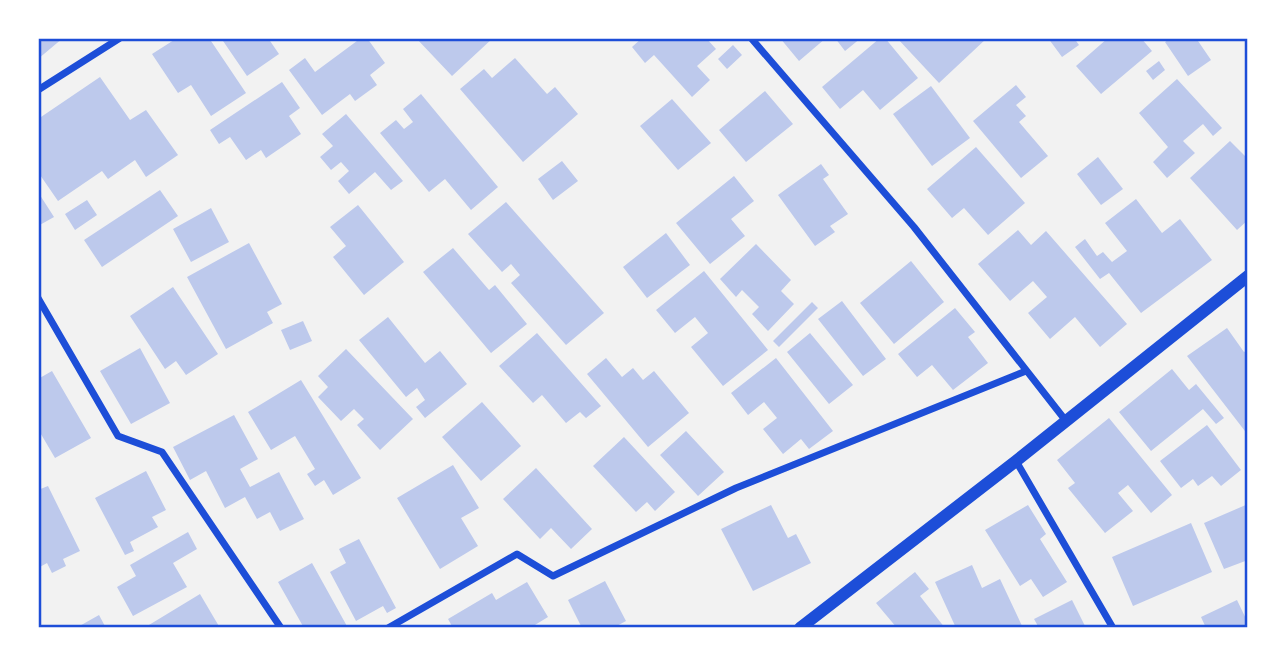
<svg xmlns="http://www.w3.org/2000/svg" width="1286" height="666" font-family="Overpass,sans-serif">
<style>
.building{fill:#bdc9ec}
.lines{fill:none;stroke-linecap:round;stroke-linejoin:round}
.minor{stroke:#1d4ed8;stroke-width:7}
.tertiary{stroke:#1d4ed8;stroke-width:12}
.neatline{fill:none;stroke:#1d4ed8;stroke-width:2.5}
</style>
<rect width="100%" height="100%" fill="#f2f2f2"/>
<!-- building -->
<path class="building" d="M38,38H63L38,59Z
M173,38H209L246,93L211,116L191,85L178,93L152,54L174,40Z
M221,38H268L279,54L247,76Z
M361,38H367L385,63L370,75L377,85L355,101L350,94L322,115L289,70L305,58L315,72Z
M416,38H493L452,76Z
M642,38H706L716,49L697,66L710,80L692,97L654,55L645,63L632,47Z
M780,38H826L799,61Z
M835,38H861L845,51Z
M880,38H885L918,78L880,110L863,90L840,109L822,87Z
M897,38H987L939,83Z
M1048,38H1074L1079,45L1062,57Z
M1108,38H1141L1152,51L1101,94L1076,66Z
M1171,38H1196L1211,60L1188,76L1165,42Z
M733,45L742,55L727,69L718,59Z
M515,58L547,94L555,87L578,114L523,162L460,89L484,69L492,78Z
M1159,61L1165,70L1153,80L1146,71Z
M100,77L130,120L146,110L178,155L146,177L135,160L108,179L102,171L58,201L38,172V119Z
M1177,79L1222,128L1213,136L1203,124L1183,141L1195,153L1167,178L1153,162L1168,147L1139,113Z
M282,82L300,108L289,116L301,134L266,158L261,150L246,160L230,137L219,144L210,130Z
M1016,85L1026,97L1016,105L1026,116L1019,122L1048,156L1021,178L973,121Z
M931,86L970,138L932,166L893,114Z
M765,91L793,124L746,162L719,130Z
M421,94L498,187L471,210L445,179L429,192L380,133L396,120L404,129L413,122L403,109Z
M672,99L711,143L678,170L640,126Z
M346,114L403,181L391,190L375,172L349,194L338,181L349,171L341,162L331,170L320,157L333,146L322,134Z
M1230,141L1248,159V220L1237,230L1190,178Z
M976,147L1025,203L988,235L964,208L952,218L927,189Z
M1098,157L1123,189L1101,205L1077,174Z
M562,161L578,181L553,200L538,179Z
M821,164L829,175L823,179L848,214L830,226L835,232L815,246L778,195Z
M734,176L754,201L731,219L745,236L710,264L676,223Z
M160,190L178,216L102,267L84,240Z
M38,192L54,217L38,226Z
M1136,199L1162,233L1180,219L1212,260L1141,313L1109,273L1100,279L1075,247L1085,239L1097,256L1103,252L1112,262L1127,251L1105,223Z
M87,200L97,215L75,230L65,214Z
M506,202L604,313L566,345L511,283L520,275L511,264L502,272L468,234Z
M358,205L404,262L364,295L333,257L346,246L330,227Z
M211,208L229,242L191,262L173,229Z
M1018,230L1031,245L1046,231L1127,324L1100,347L1075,317L1050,339L1028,313L1047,297L1033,281L1010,301L978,264Z
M666,233L690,265L647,298L623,267Z
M249,243L282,304L267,312L273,323L226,349L187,277Z
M756,244L791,280L781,291L794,304L768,331L752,314L759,307L742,290L736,297L720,279Z
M453,248L489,290L495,285L527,324L491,353L423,272Z
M911,261L944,302L894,344L860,303Z
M704,271L768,350L723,386L691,347L708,333L695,317L675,333L656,310Z
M173,287L218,354L186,375L176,361L165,369L130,316Z
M842,301L886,359L863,376L818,319Z
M812,302L818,308L779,347L773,341Z
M955,308L975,332L968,337L988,363L953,390L932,365L917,377L898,354Z
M388,317L425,363L440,351L467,384L425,418L416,407L425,400L417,388L406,397L359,340Z
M303,321L312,341L290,350L281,330Z
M1227,328L1244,352L1248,350V435L1187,356Z
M537,333L601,406L586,418L580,412L566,423L542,395L533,403L499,366Z
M810,333L853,385L829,404L787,352Z
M140,348L170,403L131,424L100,371Z
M346,349L413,419L380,450L357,425L364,419L354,409L341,421L318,397L328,387L318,376Z
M606,358L622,377L633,368L643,380L654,371L689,413L648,447L587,374Z
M776,358L833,431L809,449L801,439L783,454L763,429L777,418L764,402L748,415L731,393Z
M1172,369L1189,390L1196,384L1224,418L1216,424L1203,409L1151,451L1119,412Z
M52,371L91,438L55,458L38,429V379Z
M301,380L361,478L333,495L324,480L315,486L307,474L315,469L295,436L271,450L248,412Z
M482,402L521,446L481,481L442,437Z
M234,415L258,459L240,469L250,487L279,472L304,519L280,531L270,512L257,519L245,497L225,508L206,471L190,480L173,447Z
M1109,418L1172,495L1151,513L1128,485L1118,493L1133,511L1105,533L1068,488L1075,483L1057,460Z
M1207,425L1241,470L1221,486L1212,476L1198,486L1193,479L1181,488L1160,461Z
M686,431L724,472L698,496L660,455Z
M624,437L675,492L655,511L647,502L636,512L593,466Z
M453,465L479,508L461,518L478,546L440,569L397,498Z
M536,468L592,529L571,549L551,528L540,539L503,499Z
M146,471L166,510L152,517L158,527L130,542L134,551L125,555L95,498Z
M48,486L80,551L63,559L66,566L52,573L47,563L38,568V490Z
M1248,504V560L1224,569L1204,523Z
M771,505L788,538L796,534L811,563L753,591L721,529Z
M1028,505L1046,534L1040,539L1067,582L1043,597L1031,579L1020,586L985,530Z
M1191,523L1212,572L1133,606L1112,557Z
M188,532L197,549L173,563L187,587L133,616L117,587L136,576L130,565Z
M359,539L396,608L387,613L383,606L356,621L330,572L346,563L339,549Z
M312,563L348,628H304L278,582Z
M972,565L982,588L1000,579L1023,628H956L935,582Z
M915,572L929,589L920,596L945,628H897L876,603Z
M605,581L626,621L613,628H582L568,600Z
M527,582L548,617L530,628H453L448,619L492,593L496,600Z
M200,594L220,628H144Z
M1072,600L1086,628H1039L1034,619Z
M1237,600L1248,623V628H1206L1201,617Z
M99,615L106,628H76Z"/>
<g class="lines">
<!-- minor -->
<path class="minor" d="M751,38L914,227L1066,421
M38,90L120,38
M38,298L118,436L162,452L281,628
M1016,461L1113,628
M388,628L517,554L553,576L736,488L1026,371"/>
<!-- tertiary -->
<path class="tertiary" d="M800,628L1016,461L1248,276"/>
</g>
<!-- border -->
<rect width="1286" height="666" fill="none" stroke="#ffffff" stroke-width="80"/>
<rect x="40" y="40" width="1206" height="586" class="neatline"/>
</svg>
